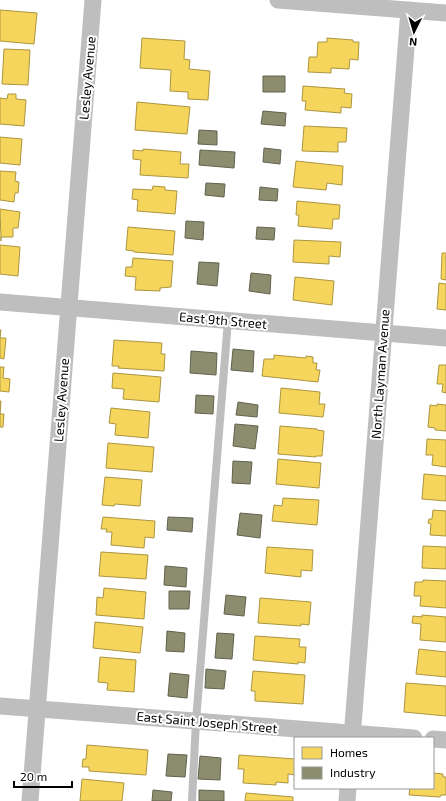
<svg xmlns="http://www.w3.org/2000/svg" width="446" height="801" font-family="'Exo 2',sans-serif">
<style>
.homes{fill:#f6d55c;stroke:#ac9540}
.industry{fill:#8c8c6e;stroke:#62624d}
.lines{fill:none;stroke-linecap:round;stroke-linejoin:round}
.service{stroke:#bebebe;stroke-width:8}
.minor{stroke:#bebebe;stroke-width:17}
.labels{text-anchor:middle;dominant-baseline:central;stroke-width:4;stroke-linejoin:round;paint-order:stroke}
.street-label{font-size:13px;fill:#000;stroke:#fff}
</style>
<rect width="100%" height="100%" fill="#fff"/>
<!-- homes -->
<path class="homes" d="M0,10L37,13L34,44L0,41Z
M142,38L185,41L184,59L190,60L189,69L210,71L208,100L188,99V92L170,91L171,70L140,68Z
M327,38L353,40V42H359L358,60L350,59L349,69L331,68V73L308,72L309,57H317L318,42H327Z
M4,49L30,50L28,85L2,84Z
M303,86L345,89L344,93L352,94L351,108L341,107V113L305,110L306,101H302Z
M8,94H16V99L26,100L24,126L0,124V98L7,99Z
M137,102L190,107L187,134L135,130Z
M304,126L347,128L346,142H338V152L302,151Z
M0,137L22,139L20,165L0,163Z
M143,149L181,152L180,164H189L188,178L140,175L141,160L133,159V150L143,151Z
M296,161L343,166L342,185L327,183L326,190L293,187Z
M0,171L16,172L15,181L19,182L18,193H15L14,202L0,200Z
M153,186L165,187V190L177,191L175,214L137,211L138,200L132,199L133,189L152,190Z
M297,201L340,205L339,219H333L332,229L298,226L299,215H296Z
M0,209L20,212L18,228H13V237H1V241Z
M128,227L175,231L173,255L134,252V251L126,250Z
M294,240L341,242L340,257L329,256V264L293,262Z
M0,245L20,247L18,276L0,274Z
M442,253H446V280L441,279Z
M133,258L173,261L171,287L160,288V291L135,290L136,277L125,276L126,267H132Z
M295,277L334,281L332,305L293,300Z
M439,283L446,284V310L437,309Z
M0,330H1L0,338H6L4,359L0,358Z
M114,340L162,343L161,354H165L164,371L118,368L119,366H112Z
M274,355L306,358V356L313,357V363H317L316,370H320L318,382L262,376L264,359H274Z
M439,365H446V393L442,392L443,384H437Z
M0,367H4L3,378L10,379L9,392L0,391Z
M113,373L161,377L159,402L123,399L124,389L112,388Z
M281,388L320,392L319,404H325L323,417L279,413Z
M0,401H1L0,414H4L3,427H0Z
M437,404L446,405V431L435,430V428L428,427L430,405L437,406Z
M111,408L150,412L148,438L115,435L116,424L109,423Z
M280,426L317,429V430L324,431L322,456H316V457L278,454Z
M427,439L446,440V467L432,465L433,455H426Z
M108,443L154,447L152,472L106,468Z
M278,459L321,463L319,488L276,484Z
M424,474L446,476V501L422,499Z
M105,477L142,480L140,506L115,504L114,506L102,505Z
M283,498L319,500L317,525L272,521L274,505L282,506Z
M433,510L446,511V536L430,535L431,524L428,523L429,519H432Z
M103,517L155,521L154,538L145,537L144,548L111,545L112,532H106L107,529H101Z
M423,546L446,547V569L422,568Z
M267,547L313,550L312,571L301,570V577L265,573Z
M101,552L148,555L146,579L99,576Z
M423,580L446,581V608L420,606L421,596H414L415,582H423Z
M104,588L146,592L144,619L96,615L97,597L103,598Z
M260,598L311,602L309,625L301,624V626L258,623Z
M422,615L446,617V642L420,640L421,624L412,623L413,616L422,617Z
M95,622L143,627L140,653L93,648Z
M255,636L300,639L299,647H306L305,663L298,662V664L253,660Z
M419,649L446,652V677L416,674Z
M100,657L136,660L134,692L107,690L108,683L98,682Z
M253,671L305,675L303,704L255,701V691H251Z
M406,683L446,686V716L404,712Z
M87,745L148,750L146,775L89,771V767H82L83,759H86Z
M239,755L295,759V775L288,774V783L276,782V785L243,783L244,769H238Z
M433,773L443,774V777H446V795H441L440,797L409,795L410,788H433Z
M82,779L124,783L122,801H80Z
M246,793L293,797V801H245Z"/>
<!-- industry -->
<path class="industry" d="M263,76H285V92H263Z
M263,111L286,113L285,126L261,124Z
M199,130L217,131V145L198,144Z
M264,148L281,150L280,164L263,162Z
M200,150L235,152L234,168L199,165Z
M206,183L225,184L224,197L205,195Z
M260,187L278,189L277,201L259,200Z
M186,221L204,222L203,240L185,238Z
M257,227L275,228L274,240L256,239Z
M199,262L219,263L217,286L197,284Z
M251,273L271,275L270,294L249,291Z
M233,349L254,351L253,372L231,370Z
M191,351L217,353L216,375L190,373Z
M196,395L214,396L213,414L195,413Z
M238,402L258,405L257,417L236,415Z
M235,424L258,426L255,449L233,446Z
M233,461L252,462L250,484L232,483Z
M240,513L262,515L260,538L237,535Z
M168,517L193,518L192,532L167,530Z
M165,566L187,568L186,587L164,585Z
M169,591H190L189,609H169Z
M226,595L246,597L244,616L224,614Z
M167,631L185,633L184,652L166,651Z
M217,633L234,634L232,659L215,658Z
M206,669L226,671L224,689L205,688Z
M170,673L189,675L187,698L168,696Z
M168,754L187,755L185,777L166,776Z
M200,756L221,758L220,780L198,779Z
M153,790L172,792L171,801H152Z
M199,790L224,791V801H199Z"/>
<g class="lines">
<!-- service -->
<path class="service" d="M192,801L196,721L228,320"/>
<!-- minor -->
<path class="minor" d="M278,0L446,13
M0,302L446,338
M0,706L414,738
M352,738L409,10
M433,739L446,740
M30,801L93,0
M347,801L348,788"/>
</g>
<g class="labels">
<!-- street labels -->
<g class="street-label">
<text transform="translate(87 78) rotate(-85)">Lesley Avenue</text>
<text transform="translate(223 320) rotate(5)">East 9th Street</text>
<text transform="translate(380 374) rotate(-86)">North Layman Avenue</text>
<text transform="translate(61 400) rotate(-86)">Lesley Avenue</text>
<text transform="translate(207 722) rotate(5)">East Saint Joseph Street</text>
</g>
</g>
<!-- legend -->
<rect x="294" y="737" width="140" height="52" fill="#ffffff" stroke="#999999"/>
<rect x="302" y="747" width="20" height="12" fill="#f6d55c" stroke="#999999"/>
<text x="330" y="757" font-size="12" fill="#000000">Homes</text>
<rect x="302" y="767" width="20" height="12" fill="#8c8c6e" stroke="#999999"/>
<text x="330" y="777" font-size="12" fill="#000000">Industry</text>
<!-- north arrow -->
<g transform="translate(414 32) rotate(185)" stroke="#ffffff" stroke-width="3" paint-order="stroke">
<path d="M0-3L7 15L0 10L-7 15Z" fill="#000000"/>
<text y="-6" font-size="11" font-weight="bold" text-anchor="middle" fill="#000000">N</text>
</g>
<!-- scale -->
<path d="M14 781v6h58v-6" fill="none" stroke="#000000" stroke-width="2"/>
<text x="20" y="781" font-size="12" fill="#000000" stroke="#ffffff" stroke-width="3" paint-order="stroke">20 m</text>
</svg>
